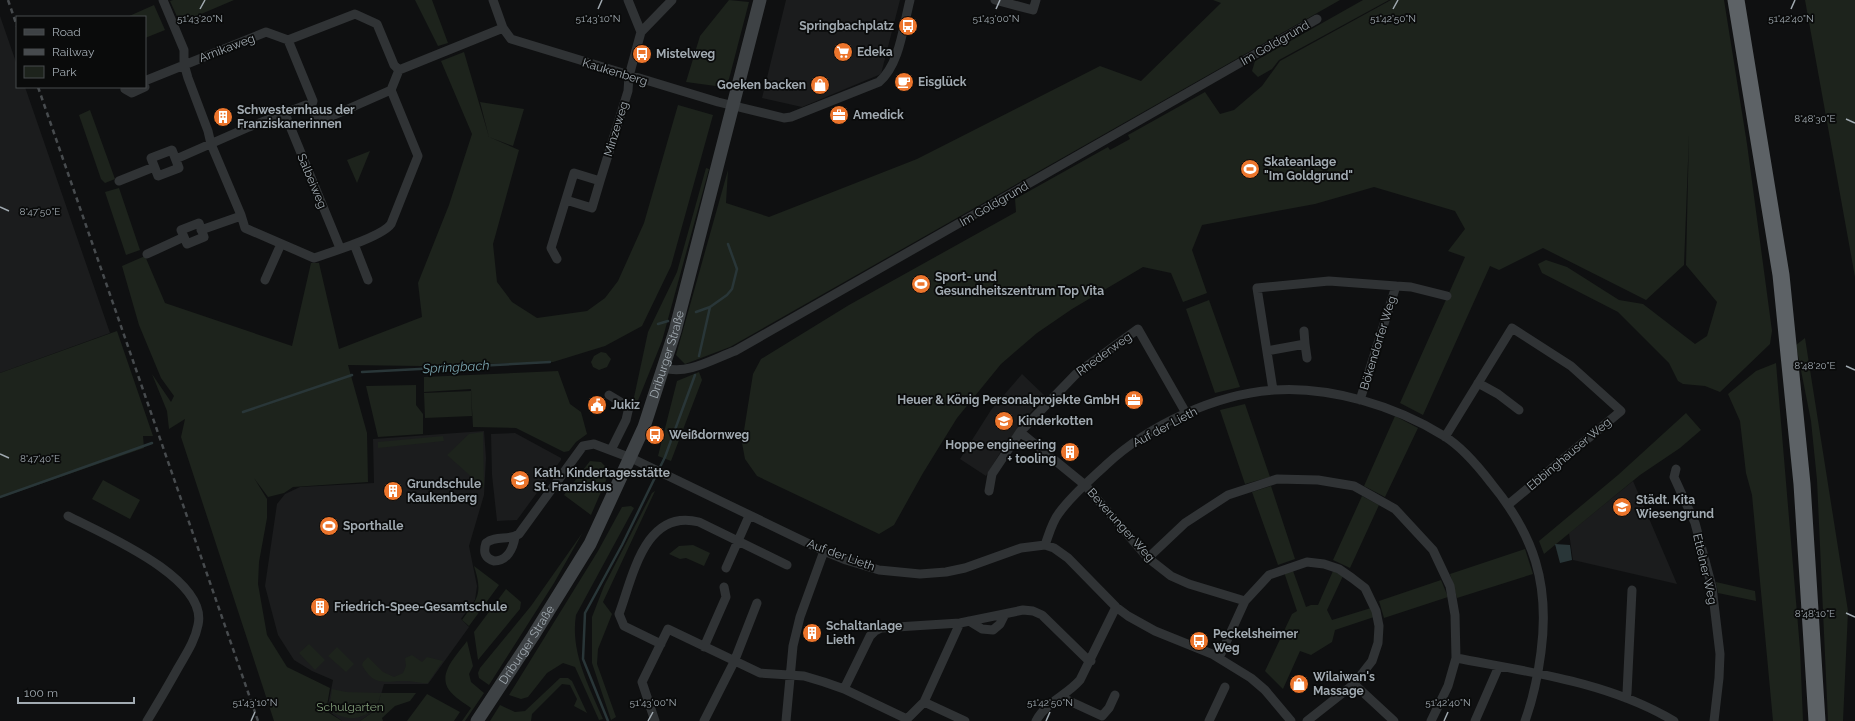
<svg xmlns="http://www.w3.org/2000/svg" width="1855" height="721" font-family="Raleway,sans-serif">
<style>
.built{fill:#1b1c1d}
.green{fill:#1d231c}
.water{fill:#293638}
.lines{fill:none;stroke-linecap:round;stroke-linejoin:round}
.stream{stroke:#293638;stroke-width:2.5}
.street{stroke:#303335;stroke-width:9}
.secondary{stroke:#3e4245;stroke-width:13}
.highway{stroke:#5d6266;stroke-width:17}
.rail{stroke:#474b4e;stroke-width:2.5;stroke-dasharray:5 4;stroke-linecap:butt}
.ticks{fill:none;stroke:#a1aab1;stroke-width:1.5}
.labels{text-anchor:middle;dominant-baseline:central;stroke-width:3.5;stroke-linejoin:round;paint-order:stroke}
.poi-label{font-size:12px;font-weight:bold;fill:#a1aab1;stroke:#0a0b0b;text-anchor:start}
.street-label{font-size:12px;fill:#a1aab1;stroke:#0a0b0b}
.park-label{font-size:12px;fill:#809c78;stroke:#0a0b0b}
.water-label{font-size:13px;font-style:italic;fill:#78a2ac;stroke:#0a0b0b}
.ticks-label{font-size:10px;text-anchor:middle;fill:#a1aab1;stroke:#0a0b0b;stroke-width:3.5;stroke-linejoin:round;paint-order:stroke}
</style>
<rect width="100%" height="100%" fill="#0f1011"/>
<!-- built -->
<path class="built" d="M786,0H900L881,74L802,107L762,98Z
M0,16L17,65V87H25L110,333L0,373Z
M1022,374L1046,397L1030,413L1003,448L986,476L960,459L991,410Z
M484,431L486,458L484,495L469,546L477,586L475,600L461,619L469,627L428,684H384L377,709L360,721H342L327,710L333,680L312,671L294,660L278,635L265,586L277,504L285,494L300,487L374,483L373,439Z
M515,433L561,458V460L517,520L497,521L492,475L491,434Z
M1633,481L1677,584L1573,560L1569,533Z"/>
<!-- green -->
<path class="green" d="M173,0H234L180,23L170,1Z
M415,0H432L448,43L438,46Z
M729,0L749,2L729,79L723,87L686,82L700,36Z
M1213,0H1340L730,347L685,364L676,355L728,170L726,203L769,217L917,159L1100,66L1141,81L1221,3Z
M1363,0H1389L1279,60L1272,69L1258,77L1252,71L1255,61Z
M1391,0H1724L1747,144L1772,331L1770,344L1720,392L1705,386L1683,384L1678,381L1669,363L1618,312L1542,273L1538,264L1546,260L1567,267L1619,300L1643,304L1695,344L1707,336L1717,302L1686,265L1689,135L1682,115L1689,135L1684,265L1646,300L1543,248L1499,270L1490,266L1423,415L1400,403L1465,257L1448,251L1465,229L1455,211L1374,187L1315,204L1202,225L1192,250L1207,293L1183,302L1171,273L1143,267L1072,309L1037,333L1001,364L957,418L923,473L894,525L879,534L757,476L745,459L742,443L753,374L761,359L849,305L1016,212L1015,199L1108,147L1110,150L1130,139L1128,135L1205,92L1220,114L1234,110L1262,86L1280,61Z
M1805,0H1855V277Z
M154,5L165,30L145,38V17H127Z
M464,52L489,137L519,150L493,244L497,282L512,302L537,318L587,311L605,298L618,281L644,223L678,105L713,115L671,266L642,326L605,346L553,362L421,366L348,365L367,433L368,482L293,487L284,493L268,497L254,478L267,499V518L259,562L258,584L267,635L287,667L330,688L326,711L342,721H274L181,437L185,419L169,429L167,411L152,374L171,402L174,396L161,378L139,325L122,266L145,256L165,303L292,346L311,263H319L339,349L422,317L418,283L449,205L472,134L441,61Z
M480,102L524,109L513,146L489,137Z
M90,110L115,179L105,183L101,179L79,115Z
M370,151L357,183L347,160Z
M706,168L709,169L662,341L637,403L633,402L648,332L677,272Z
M119,188L140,250L126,255L105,192Z
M1209,300L1240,387L1215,393L1186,309Z
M117,331L153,436H143L144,448L0,498V373Z
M1805,338L1848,611L1843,721H1828L1817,480L1811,421L1796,345Z
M601,352L606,353L611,359L607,367L599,370L593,367L591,362L594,356Z
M1776,363L1800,649L1803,721H1773L1752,495L1746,473L1740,421L1728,394L1756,371Z
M558,371L570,404L581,412L587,434L576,442L569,451L564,452L516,428L473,427L471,389L424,392V377Z
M699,372L702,380L671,461L658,456L677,381Z
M416,385V405L423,414V434L378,437L366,386Z
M471,391L472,416L425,418L424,393Z
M1245,404L1270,477L1245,484L1220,410Z
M1686,413L1701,430L1680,448L1640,475L1544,554L1539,541L1618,475Z
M1395,416L1418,428L1385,497L1364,486Z
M483,432L484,488L447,455L469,434Z
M443,436L444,441L378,448V442Z
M590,461L601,462L610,471L591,515L564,495Z
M103,480L140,500L130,519L92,499Z
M1271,486L1295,559L1278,565L1252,492Z
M655,491L603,602L612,614L598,649L597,664L616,717L611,720L592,663V617L604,586L652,493Z
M1362,496L1379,505L1350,568L1333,560Z
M631,506L634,508L576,615C570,652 589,686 603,719L599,720L575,667L563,663L547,673L528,697L521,699L509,695L598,551L622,507Z
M583,532L554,583L489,685L479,678L478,673L480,668L531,606Z
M693,545L710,553L704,566L686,558L680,559L669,554L679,546Z
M1525,549L1533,574L1457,598L1450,574Z
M474,566L499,585L469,626L462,620C478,598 483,594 474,566Z
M1292,568L1306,607L1311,605H1318L1333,571L1343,576L1327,610L1332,620L1371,608L1374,617L1335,630L1332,642L1311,655L1300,651L1283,689L1265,671L1292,614L1297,611L1284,572Z
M1441,580L1448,597L1384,618L1379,601Z
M1716,582L1755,591L1756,601L1718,593Z
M506,589L521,602L520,609L478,660L474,632Z
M467,641L473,666L469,674L471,682L484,693L465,721H462L471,708C464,703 454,697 449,690C437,673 458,654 467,641Z
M309,644L325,660L315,670L299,653Z
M337,647L354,664L346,672L328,656Z
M412,655L422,662L427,657L443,661L428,683C421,684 413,681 406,681C384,681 374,687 362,665L363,662L368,657L383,672L394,677L403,673L406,666L405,658Z
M560,678H568L572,681L587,713L574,706L577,699L570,685L562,684L532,714L531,721H490L500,705L515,712L525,711Z
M332,689L346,692L381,693L376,709C355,721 351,721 329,711Z
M381,693H416L410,701L395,706L382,718L383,721H360L377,709Z
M427,694L460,712L454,721H407Z"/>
<!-- water -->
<path class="water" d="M1555,544L1570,545L1572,560L1560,563Z"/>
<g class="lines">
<!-- stream -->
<path class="stream" d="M696,312L710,307L727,295L732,289L737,269L728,244
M658,324L668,321
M699,356L710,307
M362,372L550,362
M243,412L352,375
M0,497L152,443
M608,721L583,659L585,613L622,545L665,457L695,375"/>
<!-- street -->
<path class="street" d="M163,0L184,50V64L188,78L208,131L211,144L241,215L245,228L314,258C331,252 382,237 391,224L418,156L391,90L399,70
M493,0L503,28L511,39L718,102L784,118L791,117L879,82C900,64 903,27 910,0
M995,0L1033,10L1036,0
M641,32L672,0
M288,40L313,101L311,107L314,114L323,120L391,90
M147,80L266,32L288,40L355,14L377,24L394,65L399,70L503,28
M126,87L125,89L132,93L145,87
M285,114L340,248
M172,150L179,168L158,176L151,158Z
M176,159L249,127L306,105L311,107
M119,181L154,167
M566,200L592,208L600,181
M199,223L204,237L187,244L181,230Z
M201,230L241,216
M354,244L368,280
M147,254L184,237
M557,259L551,248L574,173L600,181L628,91L629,76L641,32L628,0
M265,280L281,244
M1396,286L1411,287L1447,296
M1304,331L1305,344
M1267,351L1305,344L1307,358
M664,368C688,375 713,359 735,351L1317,19
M1478,383L1498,394L1519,410
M1273,390L1257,288L1329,281L1396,286L1360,400
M609,395L629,407L626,420L611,450
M1186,413L1138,329L1076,374L1020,432L1085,485L1148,558L1171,576L1189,584L1245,601
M1445,437L1512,328L1571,366L1621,411L1509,504
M1676,469L1674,477L1695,523L1712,587L1720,654L1719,678L1714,721
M989,491L992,474L1020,432
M68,516C101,533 209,578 198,625C195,641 186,654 178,668C168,686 158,703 147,721
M515,537C513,549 507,561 494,561C485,558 483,552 486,543C496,535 509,541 519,534L583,446L594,444L631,458L824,551L846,560L879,570L920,574L946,572L965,568L1021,548L1045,545L1054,548L1068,558L1116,607L1128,616L1155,631L1212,654L1251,678L1265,690L1291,721
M1045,545C1049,534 1052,522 1059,513C1072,495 1090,480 1106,465C1149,425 1215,394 1274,390C1330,386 1396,406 1444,436C1462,447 1478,466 1491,483C1534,535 1550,584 1541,652C1538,675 1533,699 1525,721
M1148,558L1185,523L1228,495L1277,479L1318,480L1354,486L1395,509L1433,550L1450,586L1455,615L1456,658L1448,686L1431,721
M726,568L749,516
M969,621L982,629L993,630L1000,624L1005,614
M661,644L624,626L619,614C633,576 645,508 699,522L787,565
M704,647L726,597L724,587
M1219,658L1245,601L1269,575L1307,562L1324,564L1339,569L1352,578L1365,588L1376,611L1379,626L1378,643L1372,661L1354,684L1307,721
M1456,658C1529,672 1609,682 1674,721
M1354,684L1394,721
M844,689L870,636L875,631L881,628L960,623L1023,610L1033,611L1042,615L1087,659L1091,661
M1063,696L1065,699L1102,716L1109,708L1115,695
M1626,698L1627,693L1632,590
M924,702L960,623
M655,721L642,682L668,629L760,673L804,676L824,682L844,689L907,719L924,702L965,721
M704,721L734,662L757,603
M786,721L793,646L800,617L824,551
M1036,721C1046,702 1066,696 1080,680L1116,607
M1209,721L1225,687
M1475,721L1499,666"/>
<!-- secondary -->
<path class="secondary" id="s1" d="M477,721L533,636L590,544L644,427L675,331L760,0"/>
<!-- highway -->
<path class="highway" d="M1736,0L1781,275L1802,484L1817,721"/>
<!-- rail -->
<path class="rail" d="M8,0L17,26
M38,87L258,721"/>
</g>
<!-- ticks -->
<path class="ticks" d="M200,9L205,0M598,9L602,0M996,9L1000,0M1393,9L1398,0M1791,9L1795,0M1846,119L1855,123M0,207L9,211M1846,366L1855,370M0,454L9,458M1846,613L1855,617M251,721L255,712M648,721L653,712M1046,721L1050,712M1444,721L1448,712"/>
<!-- icons -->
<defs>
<symbol id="bus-disc" viewBox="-11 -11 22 22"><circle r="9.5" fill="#ec752c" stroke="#0a0b0b"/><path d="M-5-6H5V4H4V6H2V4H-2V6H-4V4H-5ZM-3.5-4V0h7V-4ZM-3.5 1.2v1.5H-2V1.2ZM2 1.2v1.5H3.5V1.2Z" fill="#fff"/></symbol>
<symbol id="supermarket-disc" viewBox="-11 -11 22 22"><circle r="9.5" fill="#ec752c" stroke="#0a0b0b"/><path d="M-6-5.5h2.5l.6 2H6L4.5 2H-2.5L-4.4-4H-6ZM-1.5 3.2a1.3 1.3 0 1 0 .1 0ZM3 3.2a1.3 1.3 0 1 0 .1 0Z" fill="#fff"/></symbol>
<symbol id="cafe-disc" viewBox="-11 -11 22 22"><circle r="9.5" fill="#ec752c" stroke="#0a0b0b"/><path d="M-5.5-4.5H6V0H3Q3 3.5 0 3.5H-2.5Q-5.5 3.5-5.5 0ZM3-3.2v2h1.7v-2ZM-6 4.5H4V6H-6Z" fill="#fff"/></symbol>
<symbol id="shop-disc" viewBox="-11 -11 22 22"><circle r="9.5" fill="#ec752c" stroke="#0a0b0b"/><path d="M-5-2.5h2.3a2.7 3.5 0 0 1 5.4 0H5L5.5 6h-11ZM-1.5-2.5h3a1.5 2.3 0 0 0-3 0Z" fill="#fff"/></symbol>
<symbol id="office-disc" viewBox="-11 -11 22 22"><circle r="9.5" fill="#ec752c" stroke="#0a0b0b"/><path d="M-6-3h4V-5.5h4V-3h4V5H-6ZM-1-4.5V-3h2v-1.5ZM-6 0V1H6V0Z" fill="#fff"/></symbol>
<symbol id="building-disc" viewBox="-11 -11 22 22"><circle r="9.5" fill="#ec752c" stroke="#0a0b0b"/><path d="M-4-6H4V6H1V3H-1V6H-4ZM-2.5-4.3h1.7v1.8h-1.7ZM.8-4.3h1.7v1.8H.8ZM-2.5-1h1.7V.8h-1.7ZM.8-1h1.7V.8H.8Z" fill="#fff"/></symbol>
<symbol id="stadium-disc" viewBox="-11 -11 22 22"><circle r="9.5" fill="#ec752c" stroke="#0a0b0b"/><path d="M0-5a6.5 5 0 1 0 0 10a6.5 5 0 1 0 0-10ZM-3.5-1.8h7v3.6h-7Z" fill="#fff"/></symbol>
<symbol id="civic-disc" viewBox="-11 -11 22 22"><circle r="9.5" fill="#ec752c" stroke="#0a0b0b"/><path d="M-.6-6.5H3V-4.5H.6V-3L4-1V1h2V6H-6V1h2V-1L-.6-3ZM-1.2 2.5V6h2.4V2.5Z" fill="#fff"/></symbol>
<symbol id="school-disc" viewBox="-11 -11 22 22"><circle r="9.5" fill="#ec752c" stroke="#0a0b0b"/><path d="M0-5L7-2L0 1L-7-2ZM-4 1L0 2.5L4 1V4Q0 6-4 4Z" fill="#fff"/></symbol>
</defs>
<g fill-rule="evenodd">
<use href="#bus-disc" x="897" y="15" width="22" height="22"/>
<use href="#supermarket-disc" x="832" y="41" width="22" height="22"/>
<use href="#bus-disc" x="631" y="43" width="22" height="22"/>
<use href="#cafe-disc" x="893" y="71" width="22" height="22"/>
<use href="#shop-disc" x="809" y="74" width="22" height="22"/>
<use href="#office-disc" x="828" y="104" width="22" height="22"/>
<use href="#building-disc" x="212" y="106" width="22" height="22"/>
<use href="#stadium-disc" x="1239" y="158" width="22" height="22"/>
<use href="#stadium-disc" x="910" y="273" width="22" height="22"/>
<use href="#office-disc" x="1123" y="389" width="22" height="22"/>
<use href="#civic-disc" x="586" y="394" width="22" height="22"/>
<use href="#school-disc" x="993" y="410" width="22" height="22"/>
<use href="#bus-disc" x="644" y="424" width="22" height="22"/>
<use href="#building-disc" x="1059" y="441" width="22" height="22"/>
<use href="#school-disc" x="509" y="469" width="22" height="22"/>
<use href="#building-disc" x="382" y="480" width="22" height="22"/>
<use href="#school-disc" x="1611" y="496" width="22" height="22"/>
<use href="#stadium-disc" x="318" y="515" width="22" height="22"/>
<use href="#building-disc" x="309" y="596" width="22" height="22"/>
<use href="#building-disc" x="801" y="622" width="22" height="22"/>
<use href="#bus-disc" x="1188" y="630" width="22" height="22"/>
<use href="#shop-disc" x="1288" y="673" width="22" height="22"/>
</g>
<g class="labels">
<!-- poi labels -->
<g class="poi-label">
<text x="894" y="26" text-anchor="end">Springbachplatz</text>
<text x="857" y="52">Edeka</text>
<text x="656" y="54">Mistelweg</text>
<text x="918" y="82">Eisglück</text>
<text x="806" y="85" text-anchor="end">Goeken backen</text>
<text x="237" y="110">Schwesternhaus der<tspan x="237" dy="14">Franziskanerinnen</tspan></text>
<text x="853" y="115">Amedick</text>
<text x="1264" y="162">Skateanlage<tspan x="1264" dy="14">"Im Goldgrund"</tspan></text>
<text x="935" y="277">Sport- und<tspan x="935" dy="14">Gesundheitszentrum Top Vita</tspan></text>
<text x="1120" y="400" text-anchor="end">Heuer &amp; König Personalprojekte GmbH</text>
<text x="611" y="405">Jukiz</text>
<text x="1018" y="421">Kinderkotten</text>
<text x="669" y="435">Weißdornweg</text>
<text x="1056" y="445" text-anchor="end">Hoppe engineering<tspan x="1056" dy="14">+ tooling</tspan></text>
<text x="534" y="473">Kath. Kindertagesstätte<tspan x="534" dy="14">St. Franziskus</tspan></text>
<text x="407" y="484">Grundschule<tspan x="407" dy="14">Kaukenberg</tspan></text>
<text x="1636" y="500">Städt. Kita<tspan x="1636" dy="14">Wiesengrund</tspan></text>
<text x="343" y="526">Sporthalle</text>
<text x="334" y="607">Friedrich-Spee-Gesamtschule</text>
<text x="826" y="626">Schaltanlage<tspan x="826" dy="14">Lieth</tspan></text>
<text x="1213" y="634">Peckelsheimer<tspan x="1213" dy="14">Weg</tspan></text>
<text x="1313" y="677">Wilaiwan's<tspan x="1313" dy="14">Massage</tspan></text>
</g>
<!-- street labels -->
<g class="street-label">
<text transform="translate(1275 43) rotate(-30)">Im Goldgrund</text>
<text transform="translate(227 48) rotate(-21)">Arnikaweg</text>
<text transform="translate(615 72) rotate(17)">Kaukenberg</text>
<text transform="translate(616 129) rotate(-73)">Minzeweg</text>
<text transform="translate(312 181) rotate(67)">Salbeiweg</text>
<text transform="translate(994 204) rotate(-30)">Im Goldgrund</text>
<text transform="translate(1378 343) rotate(-73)">Bökendorfer Weg</text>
<text stroke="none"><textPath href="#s1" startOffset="415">Driburger Straße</textPath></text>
<text transform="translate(1104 354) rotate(-36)">Rhederweg</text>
<text transform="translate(1165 427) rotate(-28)">Auf der Lieth</text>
<text transform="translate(1569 454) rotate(-40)">Ebbinghauser Weg</text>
<text transform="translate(1121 525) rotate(48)">Beverunger Weg</text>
<text transform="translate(841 555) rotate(20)">Auf der Lieth</text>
<text transform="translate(1705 569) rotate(77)">Ettelner Weg</text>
<text stroke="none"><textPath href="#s1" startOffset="91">Driburger Straße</textPath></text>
</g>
<!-- park labels -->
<g class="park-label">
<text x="350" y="707">Schulgarten</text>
</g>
<!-- water labels -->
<g class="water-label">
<text transform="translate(456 367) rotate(-3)">Springbach</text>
</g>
</g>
<g class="ticks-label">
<text x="200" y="22">51°43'20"N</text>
<text x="598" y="22">51°43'10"N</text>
<text x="996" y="22">51°43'00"N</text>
<text x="1393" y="22">51°42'50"N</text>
<text x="1791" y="22">51°42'40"N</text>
<text x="1815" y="122">8°48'30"E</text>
<text x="40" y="215">8°47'50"E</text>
<text x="1815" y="369">8°48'20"E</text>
<text x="40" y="462">8°47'40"E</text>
<text x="1815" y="617">8°48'10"E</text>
<text x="255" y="706">51°43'10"N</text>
<text x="653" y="706">51°43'00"N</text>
<text x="1050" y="706">51°42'50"N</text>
<text x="1448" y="706">51°42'40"N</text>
</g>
<!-- legend -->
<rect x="16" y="16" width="130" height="72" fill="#0a0b0b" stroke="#464b4d"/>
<rect x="24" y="29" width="20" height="6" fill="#3e4245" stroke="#464b4d"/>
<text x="52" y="36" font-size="12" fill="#a1aab1">Road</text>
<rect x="24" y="49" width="20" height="6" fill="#474b4e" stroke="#464b4d"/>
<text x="52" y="56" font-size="12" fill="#a1aab1">Railway</text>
<rect x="24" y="66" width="20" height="12" fill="#1d231c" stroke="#464b4d"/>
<text x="52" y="76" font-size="12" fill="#a1aab1">Park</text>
<!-- scale -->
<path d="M18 697v6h116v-6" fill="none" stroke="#a1aab1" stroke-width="2"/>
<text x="24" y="697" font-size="12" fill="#a1aab1" stroke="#0a0b0b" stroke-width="3" paint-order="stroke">100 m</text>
</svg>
